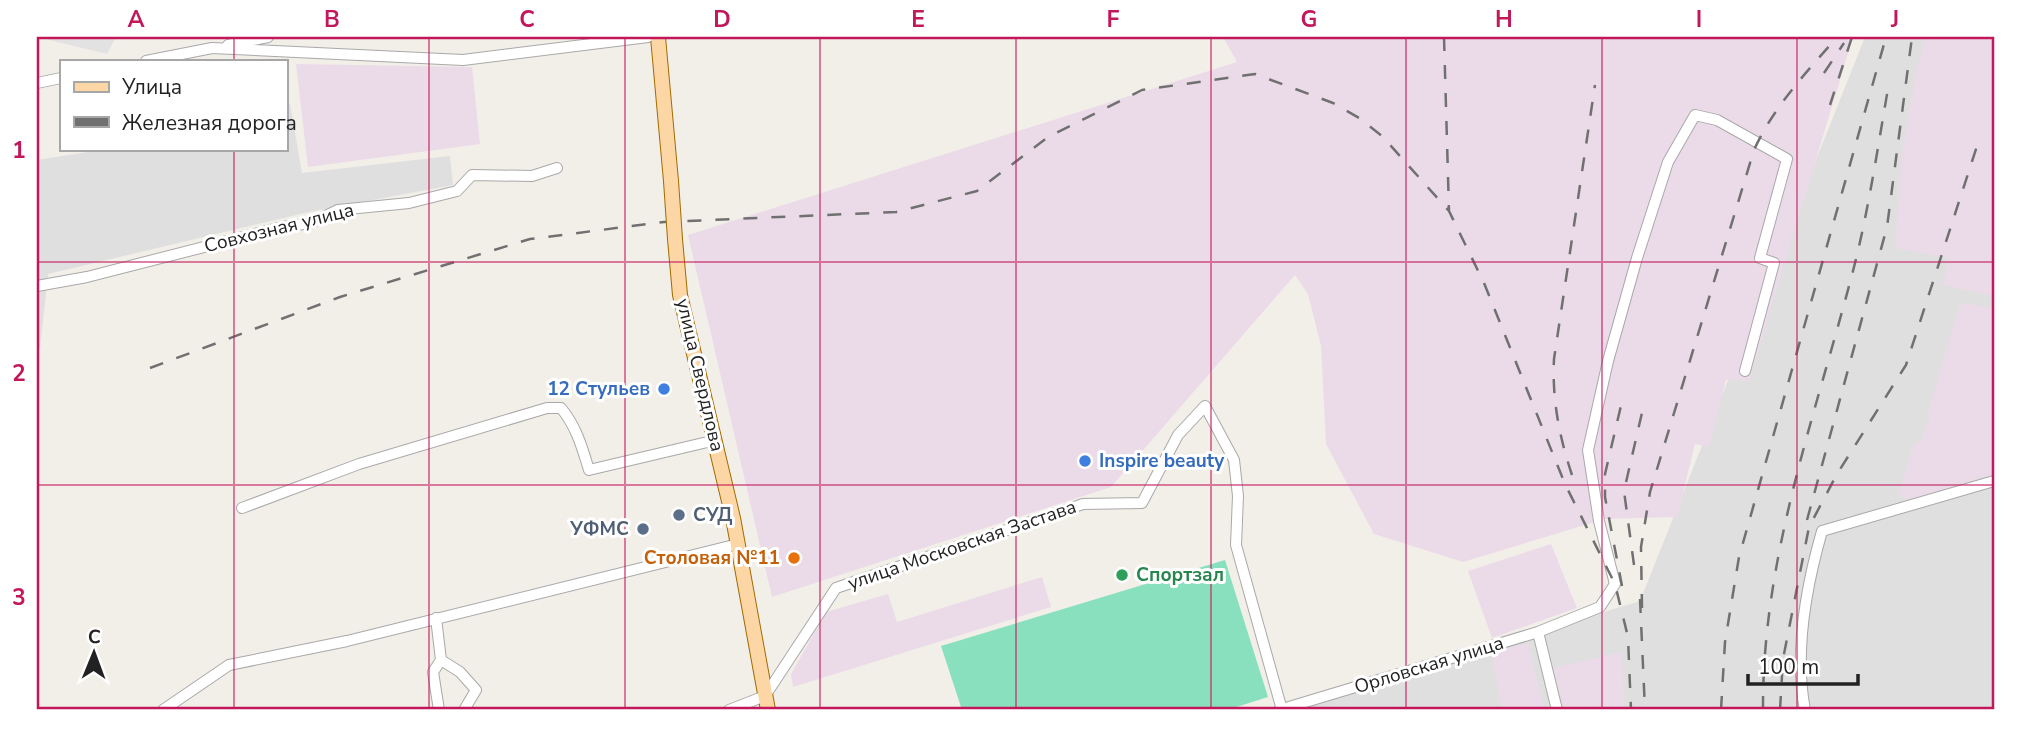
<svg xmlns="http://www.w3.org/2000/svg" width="2031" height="747" font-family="'Nunito Sans',sans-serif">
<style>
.residential{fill:#e0dfdf}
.industrial{fill:#ebdbe8}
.pitch{fill:#88e0be}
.parking{fill:#e2e2e2}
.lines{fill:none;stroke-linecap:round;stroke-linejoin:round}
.minor-casing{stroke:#a9a9a9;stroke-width:12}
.major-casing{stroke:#a06b00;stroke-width:16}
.minor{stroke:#fff;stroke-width:10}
.major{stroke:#fcd6a4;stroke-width:14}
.rail{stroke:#707070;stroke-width:2.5;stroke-dasharray:14 14;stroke-linecap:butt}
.major-bridge-casing{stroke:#a06b00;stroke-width:16;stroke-linecap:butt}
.major-bridge{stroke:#fcd6a4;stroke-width:14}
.grid{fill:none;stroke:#c2185b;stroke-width:2;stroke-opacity:0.55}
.shop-dot{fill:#3f7fe0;stroke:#fff;stroke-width:2.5}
.service-dot{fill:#5c6f8a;stroke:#fff;stroke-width:2.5}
.food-dot{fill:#e8710a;stroke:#fff;stroke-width:2.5}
.leisure-dot{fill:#2e9e5b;stroke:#fff;stroke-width:2.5}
.labels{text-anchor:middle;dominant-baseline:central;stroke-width:6;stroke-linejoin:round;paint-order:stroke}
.street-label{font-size:19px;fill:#222;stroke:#fff}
.shop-label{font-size:19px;font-weight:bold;fill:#366cbe;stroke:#fff;text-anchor:end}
.service-label{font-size:19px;font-weight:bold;fill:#4e5e75;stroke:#fff;text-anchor:start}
.food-label{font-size:19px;font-weight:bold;fill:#c56008;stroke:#fff;text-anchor:end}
.leisure-label{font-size:19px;font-weight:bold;fill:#27864d;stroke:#fff;text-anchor:start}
.neatline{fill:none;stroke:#c2185b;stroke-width:2.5}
.grid-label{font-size:23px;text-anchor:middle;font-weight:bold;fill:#c2185b}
</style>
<rect width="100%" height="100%" fill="#f2efe9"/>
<!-- residential -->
<path class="residential" d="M1865,37H1994V710H1285L1640,601Z
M290,104L302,173L450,156L453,185L309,212L48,274L40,348H37V160L107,149H285V106Z"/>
<!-- industrial -->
<path class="industrial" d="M1223,37H1853L1749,381L1726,380L1709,447L1695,444L1677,517L1605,519L1463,562L1374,534L1326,444L1321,346L1308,294L1295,275L1111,487L772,597L688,235L1237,62Z
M1926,37H1994V296L1943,285L1949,258L1895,248L1903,149L1918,64Z
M296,64L472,67L480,144L308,167Z
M1966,303L1994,309V474L1910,500L1899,496L1912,448L1921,440L1930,418L1928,413L1960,305Z
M1551,544L1577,608L1492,638L1468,571Z
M1042,577L1051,607L793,687L791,674L826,612L888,594L897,622Z
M1528,643L1544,710H1502L1491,652Z
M1622,652L1624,710H1565L1553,668Z"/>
<!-- pitch -->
<path class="pitch" d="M1225,560L1268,697L1227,710H962L941,646Z"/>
<!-- parking -->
<path class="parking" d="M37,37H110L115,39L107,54Z"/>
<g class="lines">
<defs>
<path id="minor" d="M228,45L268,37
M146,61L212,48L463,60L648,37
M37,83L61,78
M37,286L87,277L282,227L311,223L338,210L409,203L457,191L472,175L532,176L557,168
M242,508L359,464L547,408H561C576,426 582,447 589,470L716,440
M436,618L441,660L433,672L439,710
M1538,632L1557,710
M441,660L460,672L476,690L464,710
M163,710L229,665L347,641L738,544
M729,710L765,696L836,588L1083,504L1142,503L1178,435L1205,406L1234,460L1238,496L1236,545L1282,710
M1279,710L1538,632L1600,607L1615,584L1599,521L1588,450L1608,361L1637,258L1668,162L1695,115L1717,120L1787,159L1760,258L1774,263L1745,371
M1805,710C1794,653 1806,587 1822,531L1994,481"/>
<path id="major" d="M658,37L671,181
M675,239L680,295L733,518L768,710"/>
</defs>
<!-- minor casing -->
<use href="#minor" class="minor-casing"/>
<!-- major casing -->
<use href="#major" class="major-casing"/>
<!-- minor -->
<use href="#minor" class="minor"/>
<!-- major -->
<use href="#major" class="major"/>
<!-- rail -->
<path class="rail" d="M1444,37L1449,211
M1824,73L1844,43
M1830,105L1852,37
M150,368L340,297L530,239L664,222L896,212L977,191L1048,137L1142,90L1255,74L1333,103L1359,118L1382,136L1449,211L1484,283L1565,484L1615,584L1628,637L1631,710
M1572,475C1559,436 1552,399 1554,359L1595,85
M1807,520L1887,227L1912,37
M1634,565L1624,491L1644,404
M1622,586L1605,497V474L1623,397
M1640,599L1645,710
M1642,608L1641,547L1650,492L1754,150C1774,106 1806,73 1837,37
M1721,710L1725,642L1739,557L1886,37
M1763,710C1762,558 1815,417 1853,271C1869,209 1878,145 1889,83
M1780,710L1783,659L1809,527L1837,474L1906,365L1978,143"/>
<defs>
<path id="major-bridge" d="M671,181L675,239"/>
</defs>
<!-- major-bridge casing -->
<use href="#major-bridge" class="major-bridge-casing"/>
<!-- major-bridge -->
<use href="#major-bridge" class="major-bridge"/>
</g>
<!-- grid -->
<path class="grid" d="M234,37V61M429,37V710M625,37V710M820,37V710M1016,37V710M1211,37V710M1406,37V710M1602,37V710M1797,37V710M234,149V710M37,262H1994M37,485H1994"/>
<!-- markers -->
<g class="shop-dot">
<circle cx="664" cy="389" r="7"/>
<circle cx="1085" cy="461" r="7"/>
</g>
<g class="service-dot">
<circle cx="679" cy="515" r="7"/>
<circle cx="643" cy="529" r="7"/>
</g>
<circle class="food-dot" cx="794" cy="558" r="7"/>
<circle class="leisure-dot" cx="1122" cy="575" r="7"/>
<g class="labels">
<!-- street labels -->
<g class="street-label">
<text transform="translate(279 228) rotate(-14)">Совхозная улица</text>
<text transform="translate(700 375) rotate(77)">улица Свердлова</text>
<text transform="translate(962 545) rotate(-19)">улица Московская Застава</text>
<text transform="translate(1429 665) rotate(-17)">Орловская улица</text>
</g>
<!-- shop labels -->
<g class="shop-label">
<text x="650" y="389">12 Стульев</text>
<text x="1099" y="461" text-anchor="start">Inspire beauty</text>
</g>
<!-- service labels -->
<g class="service-label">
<text x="693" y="515">СУД</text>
<text x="629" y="529" text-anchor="end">УФМС</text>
</g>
<!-- food labels -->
<g class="food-label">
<text x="780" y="558">Столовая №11</text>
</g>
<!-- leisure labels -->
<g class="leisure-label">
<text x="1136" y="575">Спортзал</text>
</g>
</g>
<!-- border -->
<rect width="2031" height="747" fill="none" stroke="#ffffff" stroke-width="77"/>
<!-- legend -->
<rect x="60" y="60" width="228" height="91" fill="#ffffff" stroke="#a7a7a7" stroke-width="2"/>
<rect x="74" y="82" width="35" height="10" fill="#fcd6a4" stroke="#a7a7a7" stroke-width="2"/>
<text x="122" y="94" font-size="21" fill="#222222">Улица</text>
<rect x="74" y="117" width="35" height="10" fill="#707070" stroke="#a7a7a7" stroke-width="2"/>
<text x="122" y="130" font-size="21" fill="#222222">Железная дорога</text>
<!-- north arrow -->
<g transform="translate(94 653) rotate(1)" stroke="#ffffff" stroke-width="5" paint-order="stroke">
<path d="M0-5L12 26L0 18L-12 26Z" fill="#222222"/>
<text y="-10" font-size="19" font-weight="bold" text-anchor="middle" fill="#222222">С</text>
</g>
<!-- scale -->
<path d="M1748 674v10h110v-10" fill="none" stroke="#222222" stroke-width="3.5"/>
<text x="1758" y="674" font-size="21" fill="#222222" stroke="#ffffff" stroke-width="5" paint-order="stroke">100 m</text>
<rect x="38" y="38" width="1955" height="670" class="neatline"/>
<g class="grid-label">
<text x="136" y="27">A</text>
<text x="332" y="27">B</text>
<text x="527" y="27">C</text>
<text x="722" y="27">D</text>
<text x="918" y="27">E</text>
<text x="1113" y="27">F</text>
<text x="1309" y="27">G</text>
<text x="1504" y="27">H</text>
<text x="1699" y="27">I</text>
<text x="1895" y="27">J</text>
<text x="19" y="158">1</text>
<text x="19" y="381">2</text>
<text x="19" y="605">3</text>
</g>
</svg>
